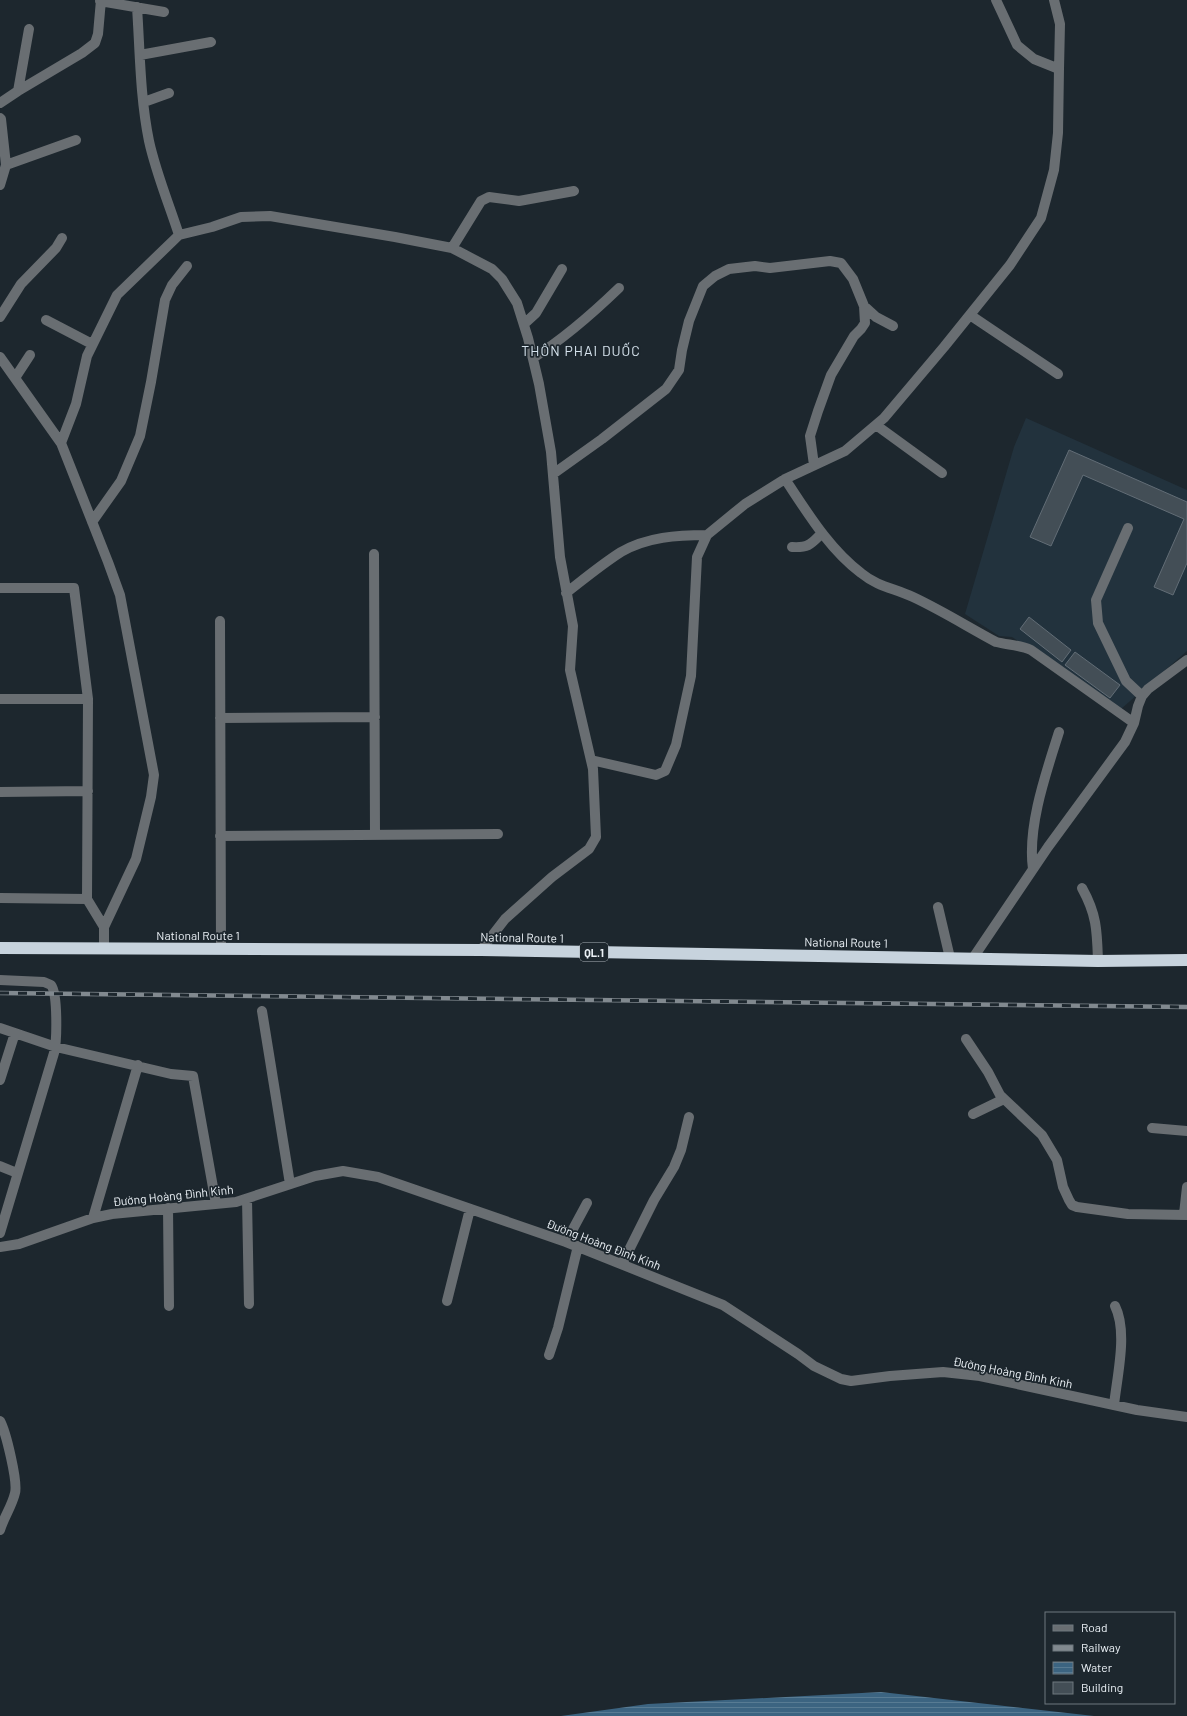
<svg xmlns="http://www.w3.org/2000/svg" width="1187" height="1716" font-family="Barlow,sans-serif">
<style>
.built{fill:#22323d}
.water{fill:url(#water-rules)}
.building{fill:#434e56;stroke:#626d76}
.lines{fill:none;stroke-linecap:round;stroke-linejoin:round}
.minor{stroke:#696e72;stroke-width:10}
.highway{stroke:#c7d3dd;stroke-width:12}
.rail-casing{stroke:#81898f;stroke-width:4.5}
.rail{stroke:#1d272e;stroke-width:3;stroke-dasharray:9;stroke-linecap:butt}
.labels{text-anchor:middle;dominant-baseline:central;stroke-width:3.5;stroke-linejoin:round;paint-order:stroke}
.shield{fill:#1d272e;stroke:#adb4ba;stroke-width:1}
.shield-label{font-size:11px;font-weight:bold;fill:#ebf1f6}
.street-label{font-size:12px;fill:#ebf1f6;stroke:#1d272e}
.quarter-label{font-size:14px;letter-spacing:1px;fill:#d7e4ee;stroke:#1d272e}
</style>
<defs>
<pattern id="water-rules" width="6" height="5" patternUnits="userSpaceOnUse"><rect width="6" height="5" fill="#3c6481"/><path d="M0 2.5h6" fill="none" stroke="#587b93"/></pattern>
</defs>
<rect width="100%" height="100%" fill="#1d272e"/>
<!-- built -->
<path class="built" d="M1026,418L1187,490V651L1121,709L1012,637L999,636L965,614L1014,447Z"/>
<!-- water -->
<path class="water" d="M881,1692L1094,1716H561L648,1704Z"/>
<!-- building -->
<path class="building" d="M1069,450L1187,502V563L1173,595L1154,587L1184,519L1083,475L1051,546L1030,537Z
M1029,617L1071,650L1062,662L1020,629Z
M1075,652L1120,685L1110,698L1065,665Z"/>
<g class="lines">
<!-- minor -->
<path class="minor" d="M1054,0L1060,24L1059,69
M100,1L164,12
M137,7C140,51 140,97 149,141C156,173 169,204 179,235
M140,55L211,42
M18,91L29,29
M144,102L169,93
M0,103L18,91L82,53L95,43L98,34L101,0
M0,118L1,119L6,165L0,185
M6,165L76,140
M452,248L481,201L489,197L519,201L574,191
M864,306L876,317L893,326
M970,315L1058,374
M0,317L21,284L56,248L62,238
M46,320L92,344
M524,324L536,313L562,269
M0,357L61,443L108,562L120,595L154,775L151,797L136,859L104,927V949
M533,358C565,338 592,314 619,288
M15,378L30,355
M876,425L942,473
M61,443L76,404L87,356L117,295L179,235L212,227L241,217L270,216L395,237L452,248L492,269L502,279L517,303L528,338L539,384L551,452L560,557L573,626L570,670L593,769L596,837L589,849L552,877L505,919L481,950
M553,474L602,439L666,389L679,370L682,350L689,321L703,286L715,276L729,269L755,266L770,268L830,261L841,263L853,279L864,306L865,323L861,329L854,336L831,375L818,411L810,436L814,465
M785,479C807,512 829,549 861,573C878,587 894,588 913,597C941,610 968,627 996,642C1008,645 1020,645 1031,650L1134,723
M92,522L121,481L140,436L151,382L165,300L172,285L187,266
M1128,528L1096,600L1098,623L1126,681L1142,696
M792,547C809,548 811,544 822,533
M374,554L375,835
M0,588H74L88,699L87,899
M566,593C584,579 602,564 621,552C647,537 677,535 707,535
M220,621L221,949
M0,699H88
M220,718L375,717
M591,760L656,775L665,771L676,745L691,676L697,557L707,535L745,504L785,479L845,451L884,418L944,347L1010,265L1041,218L1054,170L1058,133L1059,69L1034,59L1017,45L996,0
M0,792L88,791
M220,836L498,834
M1033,869C1027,827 1046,773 1059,732
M1082,888C1097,915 1097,931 1098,961
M0,898L87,899L104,927
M938,907L950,958
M973,958L1048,847L1125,742L1134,723L1138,706L1142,696L1148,689L1187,660
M0,980L44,982L51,985C58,994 57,1041 54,1053L0,1233
M262,1011L290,1184
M0,1028L56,1047L171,1074L193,1076L216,1204
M966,1039L988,1072L1000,1095L1042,1135L1057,1160L1063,1187L1069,1200L1072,1205L1077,1207L1128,1214L1187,1215
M0,1080L15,1033
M973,1114L1004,1099
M1152,1128L1187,1131
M0,1166L17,1173
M247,1199L249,1304
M168,1208L169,1306
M1184,1214L1187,1187
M93,1218L138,1065
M566,1242L587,1203
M0,1247L19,1244L93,1218L112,1214L236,1202L315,1176L343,1171L378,1177L566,1242L723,1305L798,1354L814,1366L841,1379L851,1381L890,1376L943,1372L980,1376L1137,1410L1187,1417
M622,1264L654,1200L674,1167L681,1150L689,1117
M447,1301L470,1209
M549,1355L558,1328L578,1246
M1114,1405C1117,1376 1128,1332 1115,1306
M0,1421C6,1432 18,1482 15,1493C12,1506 4,1517 0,1530"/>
<!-- highway -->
<path class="highway" d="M0,948L481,950L1098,961L1187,960"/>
<defs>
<path id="rail" d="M0,993L1187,1007"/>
</defs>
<!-- rail casing -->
<use href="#rail" class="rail-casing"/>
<!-- rail -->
<use href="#rail" class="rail"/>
</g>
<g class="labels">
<!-- shield labels -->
<rect class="shield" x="580" y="943" width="28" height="18" rx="3"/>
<g class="shield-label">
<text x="594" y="952">QL.1</text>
</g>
<!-- street labels -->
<g class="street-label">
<text x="198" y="935">National Route 1</text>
<text transform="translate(522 937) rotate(1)">National Route 1</text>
<text transform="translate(846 942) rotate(1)">National Route 1</text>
<text transform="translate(173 1195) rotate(-6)">Đường Hoàng Đình Kinh</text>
<text transform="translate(604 1244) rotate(21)">Đường Hoàng Đình Kinh</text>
<text transform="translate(1013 1372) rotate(11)">Đường Hoàng Đình Kinh</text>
</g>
<!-- quarter labels -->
<g class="quarter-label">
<text x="581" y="350">THÔN PHAI DUỐC</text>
</g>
</g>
<!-- legend -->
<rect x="1045" y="1612" width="130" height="92" fill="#1d272e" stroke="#6f787e"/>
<rect x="1053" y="1625" width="20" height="6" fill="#696e72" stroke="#6f787e"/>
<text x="1081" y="1632" font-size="12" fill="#ebf1f6">Road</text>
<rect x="1053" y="1645" width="20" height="6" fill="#81898f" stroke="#6f787e"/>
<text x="1081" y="1652" font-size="12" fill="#ebf1f6">Railway</text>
<rect x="1053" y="1662" width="20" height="12" fill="url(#water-rules)" stroke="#6f787e"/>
<text x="1081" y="1672" font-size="12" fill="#ebf1f6">Water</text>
<rect x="1053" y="1682" width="20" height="12" fill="#434e56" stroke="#6f787e"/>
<text x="1081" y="1692" font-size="12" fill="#ebf1f6">Building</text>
</svg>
